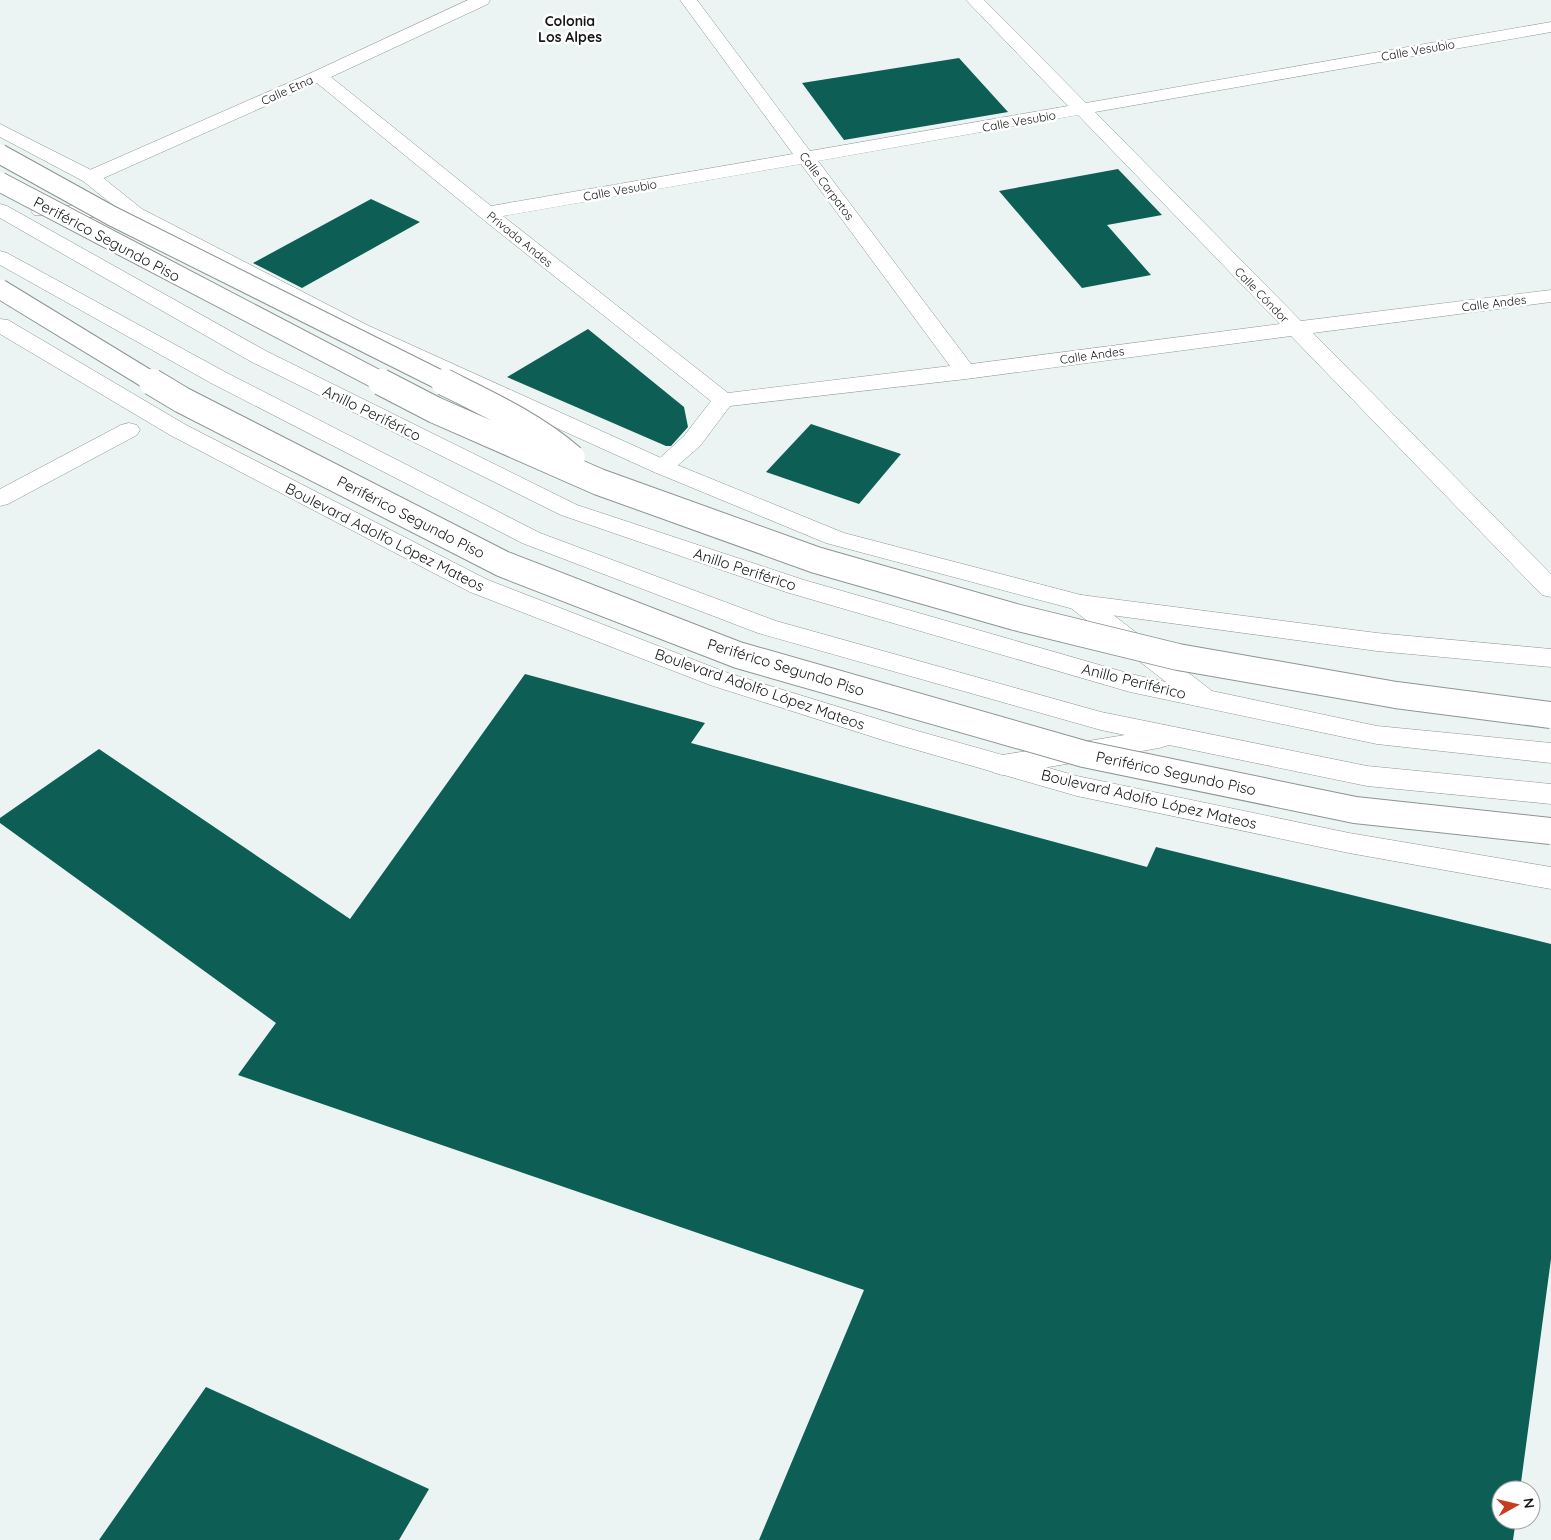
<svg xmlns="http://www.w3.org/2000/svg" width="1551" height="1540" font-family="Quicksand,sans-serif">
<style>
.building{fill:#0d5f56}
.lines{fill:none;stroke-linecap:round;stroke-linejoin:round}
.minor-casing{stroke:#8c9593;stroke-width:1}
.major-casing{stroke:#8c9593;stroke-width:1}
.highway-casing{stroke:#8c9593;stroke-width:1}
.minor{fill:#fff;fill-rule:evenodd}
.major{fill:#fff;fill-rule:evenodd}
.highway{fill:#fff;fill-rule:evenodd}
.highway-bridge-far1-casing{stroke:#8c9593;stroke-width:21;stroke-linecap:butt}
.highway-bridge-casing{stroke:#8c9593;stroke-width:28;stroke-linecap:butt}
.highway-bridge-far1{stroke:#fff;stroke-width:19}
.highway-bridge{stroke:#fff;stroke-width:26}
.labels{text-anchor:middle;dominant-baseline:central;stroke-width:5;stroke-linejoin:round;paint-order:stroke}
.far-street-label{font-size:12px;fill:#141716;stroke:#fff}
.far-neighbourhood-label{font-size:14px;font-weight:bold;fill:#141716;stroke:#fff}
.street-label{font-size:15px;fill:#141716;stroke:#fff}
</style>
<rect width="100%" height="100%" fill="#ebf4f2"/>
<!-- building -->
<path class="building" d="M959,58L1008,112L844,140L802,83Z
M1118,169L1162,215L1107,225L1151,275L1082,288L999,191Z
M371,199L420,222L302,288L253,263Z
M588,329L684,407L688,427L671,446H666L507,377Z
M811,424L901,454L859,504L766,472Z
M525,674L705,723L691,743L1147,867L1156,847L1551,944V1259L1520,1490H1501V1520H1516L1513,1540H759L864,1290L238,1075L276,1023L0,823V818L99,749L350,919Z
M206,1387L429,1489L399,1540H99Z"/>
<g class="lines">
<defs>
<path id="minor" d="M468,0H490L488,4L331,77L491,206L793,154L680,0H697L810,151L1068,106L966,0H984L1086,103L1551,22V32L1095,112L1301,321L1551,290V302L1313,333L1551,574V597L1542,595L1291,336L966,379L730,406L700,446L670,472L662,474L654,472L650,467L684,436L711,401L480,217L317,83L97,181L90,183L83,181L80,177L83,173L313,72ZM1078,115L1280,324L971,364L818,161ZM801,164L950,366L728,393L503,216Z
M129,423L137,425L140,430L137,435L8,504L0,506V489L121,425Z"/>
<path id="major" d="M0,124L97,173L142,209L367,325L670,462L844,533L1081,595L1377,633L1551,649V667L1377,651L1081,611L826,543L654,472L351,335L128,217L83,181L0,137Z
M0,319L8,320L186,425L488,580L728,673L907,728L1077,776L1349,833L1551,867V889L1349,853L1077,796L889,742L710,685L470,592L170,435L0,334Z"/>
<path id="highway" d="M0,204L7,206L266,351L577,505L804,580L1131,674L1166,682L1072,609L1068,603L1072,597L1081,595L1090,597L1212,691L1377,726L1551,743V763L1377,744L1130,692L786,592L561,515L250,361L0,218Z
M41,205L135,207L142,209L145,213L142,217L135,219L34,215L31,211L34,207Z
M0,251L7,253L227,373L540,533L776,621L1101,712L1367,766L1551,784V804L1367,786L1169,745L1159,748L1002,775L992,772L988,765L992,758L1002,755L1125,735L1101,730L758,633L522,543L211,383L0,265Z"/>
</defs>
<!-- minor casing -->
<use href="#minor" class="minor-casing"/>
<!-- major casing -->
<use href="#major" class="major-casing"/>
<!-- highway casing -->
<use href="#highway" class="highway-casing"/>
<!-- minor -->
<use href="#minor" class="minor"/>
<!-- major -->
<use href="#major" class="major"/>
<!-- highway -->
<use href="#highway" class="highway"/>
<defs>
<path id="highway-bridge-far1" d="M0,154L112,216L446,383
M0,182L384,383
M0,289L154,383"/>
<path id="highway-bridge" d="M152,382L182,400L503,564L738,655L1084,754L1355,810L1551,831
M381,382L435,410L599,482L816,560L1015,617L1178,657L1396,695L1551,715
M444,382C488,404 534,425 572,458"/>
</defs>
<!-- highway-bridge-far1 casing -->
<use href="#highway-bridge-far1" class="highway-bridge-far1-casing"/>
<!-- highway-bridge casing -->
<use href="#highway-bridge" class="highway-bridge-casing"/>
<!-- highway-bridge-far1 -->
<use href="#highway-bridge-far1" class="highway-bridge-far1"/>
<!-- highway-bridge -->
<use href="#highway-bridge" class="highway-bridge"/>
</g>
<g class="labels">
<!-- far-street labels -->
<g class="far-street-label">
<text transform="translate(1418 50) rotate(-10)">Calle Vesubio</text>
<text transform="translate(287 90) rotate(-24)">Calle Etna</text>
<text transform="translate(1019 121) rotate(-10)">Calle Vesubio</text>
<text transform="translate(827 186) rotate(53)">Calle Carpatos</text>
<text transform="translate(620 190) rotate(-10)">Calle Vesubio</text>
<text transform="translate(520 239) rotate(39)">Privada Andes</text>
<text transform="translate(1262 295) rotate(46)">Calle Cóndor</text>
<text transform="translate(1494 303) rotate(-7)">Calle Andes</text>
<text transform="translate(1092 355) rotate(-8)">Calle Andes</text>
</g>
<!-- far-neighbourhood labels -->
<g class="far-neighbourhood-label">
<text x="570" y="21">Colonia<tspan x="570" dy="16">Los Alpes</tspan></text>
</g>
<!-- street labels -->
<g class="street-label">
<text transform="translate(107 239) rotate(28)">Periférico Segundo Piso</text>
<text transform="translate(372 413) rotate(26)">Anillo Periférico</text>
<text transform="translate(411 517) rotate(27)">Periférico Segundo Piso</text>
<text transform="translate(385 537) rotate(27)">Boulevard Adolfo López Mateos</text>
<text transform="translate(745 569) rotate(18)">Anillo Periférico</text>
<text transform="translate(786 667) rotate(17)">Periférico Segundo Piso</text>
<text transform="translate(1134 681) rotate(14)">Anillo Periférico</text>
<text transform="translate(760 689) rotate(19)">Boulevard Adolfo López Mateos</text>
<text transform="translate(1176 773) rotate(12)">Periférico Segundo Piso</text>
<text transform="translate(1149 799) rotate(13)">Boulevard Adolfo López Mateos</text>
</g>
</g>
<!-- north arrow -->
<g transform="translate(1516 1505) rotate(82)"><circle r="24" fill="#ffffff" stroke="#a1a2a2"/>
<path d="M0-4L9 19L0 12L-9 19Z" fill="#c83d1f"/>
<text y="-8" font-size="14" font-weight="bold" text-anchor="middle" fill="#141716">N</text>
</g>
</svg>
